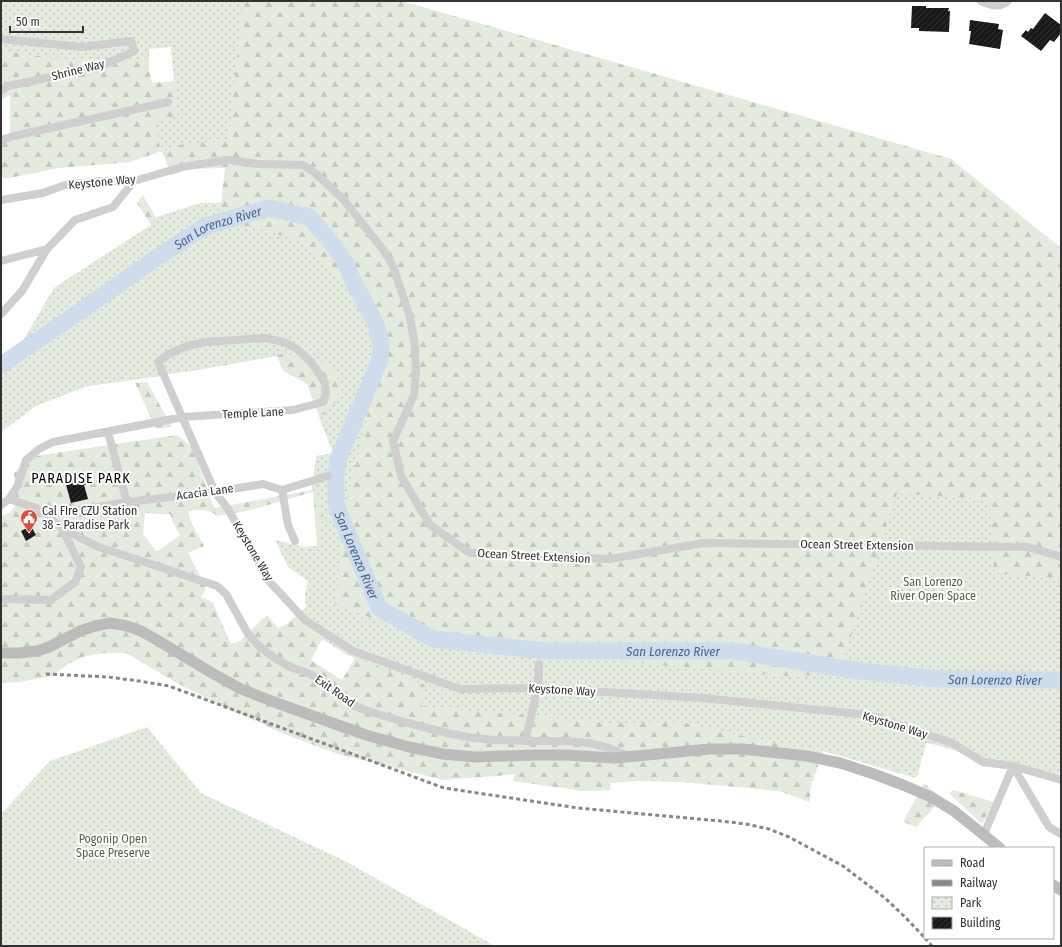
<svg xmlns="http://www.w3.org/2000/svg" width="1062" height="947" font-family="'Fira Sans Condensed',sans-serif">
<style>
.forest{fill:url(#forest-firs);fill-rule:evenodd}
.park{fill:url(#park-dots)}
.lines{fill:none;stroke-linecap:round;stroke-linejoin:round}
.river{stroke:#cfdceb;stroke-width:17}
.building{fill:url(#building-hatch)}
.minor{stroke:#cfcfcf;stroke-width:8}
.secondary{stroke:#bcbcbc;stroke-width:11}
.rail{stroke:#878787;stroke-width:3;stroke-dasharray:4 3;stroke-linecap:butt}
.labels{text-anchor:middle;dominant-baseline:central;stroke-width:4;stroke-linejoin:round;paint-order:stroke}
.street-label{font-size:12px;fill:#323232;stroke:#fff}
.poi-label{font-size:12px;fill:#323232;stroke:#fff;text-anchor:start}
.park-label{font-size:12px;fill:#4e6b41;stroke:#fff}
.water-label{font-size:13px;font-style:italic;fill:#436690;stroke:#fff}
.quarter-label{font-size:14px;letter-spacing:1px;fill:#000;stroke:#fff}
</style>
<defs>
<pattern id="forest-firs" width="22" height="20" patternUnits="userSpaceOnUse"><rect width="22" height="20" fill="#e3eade"/><path d="M5 1l3.5 6h-7zM16 11l3.5 6h-7z" fill="#c3c9bf"/></pattern>
<pattern id="park-dots" width="8" height="8" patternUnits="userSpaceOnUse"><rect width="8" height="8" fill="#e3eade"/><path d="M2 2h.1M6 6h.1" fill="none" stroke="#c3c9bf" stroke-width="1.8" stroke-linecap="round"/></pattern>
<pattern id="building-hatch" width="6" height="6" patternUnits="userSpaceOnUse"><rect width="6" height="6" fill="#191919"/><path d="M-1 1l2-2M0 6l6-6M5 7l2-2" fill="none" stroke="#323232"/></pattern>
</defs>
<rect width="100%" height="100%" fill="#fff"/>
<!-- forest -->
<path class="forest" d="M1,1H402L951,159L1061,248V762L1057,779L925,742L915,778L823,751L810,789V802L779,791L681,782L637,781L610,783L611,790L584,791L513,781L515,774L496,776L443,780L338,754L287,735L224,707L175,682L126,653H106L86,656L68,664L52,676L19,682L1,683V516L10,513L16,504L14,473L32,457L48,454L177,435L192,447L214,508L312,490L316,456L333,453L307,384L283,371L277,356L186,372L176,347L163,376L87,386L36,406L1,432V360L18,350L54,288L151,225L137,203L143,195L156,218L201,204L221,203L225,168L190,169L171,175L162,151L130,162L59,168L9,178H1V137L10,134V95L1,100ZM171,47L174,81L152,83L149,70V49ZM313,492L317,546L291,549L305,579L308,581L305,593L306,607L287,624L278,628L267,615L240,641L231,644L213,603L202,597L206,588L188,553L204,546L190,520L188,511C199,510 208,508 217,516L247,511ZM145,513L162,514H170L173,522L180,535L161,549L156,551L143,534ZM322,639L348,655L355,658L342,680L311,660Z
M147,382L172,427L156,429L135,383Z
M924,783L942,799L916,827L903,822Z
M953,790L994,802L982,824L950,794V792Z"/>
<!-- park -->
<path class="park" d="M1,1H243L228,141L186,143L160,152L156,120L176,117L178,116L171,47L149,48L148,58L100,67L98,63L95,60L51,58L9,51H1Z
M201,203H221L219,227L252,226L298,241L362,300L377,373L346,505L335,604L444,646L797,677L840,671L897,493L989,500L994,573L1061,579V769L1058,778L927,741L917,777L823,750L791,747L682,722L609,723L421,706L425,685L348,655L322,639L307,620L305,593L308,581L288,567L275,540L317,550L323,516L319,498L312,490L317,456L333,453L319,417L328,411L332,407L338,398L340,387L338,376L327,365L312,357L305,355L283,354L165,375L87,386L37,405L1,432V360L18,349L54,288L151,225L156,217Z
M147,727L201,793L345,861L495,946H1V814L50,761Z"/>
<g class="lines">
<!-- river -->
<path class="river" id="s1" d="M1,365L85,308L162,254L206,226L269,208L309,217L335,247L346,264L353,281L376,324L381,344L380,359L366,393L339,457L336,475V505L379,608L433,639L545,651H733L860,671L938,679L1061,680"/>
</g>
<!-- building -->
<path class="building" d="M912,6H926V8H949L948,11H950L949,32L919,31V28H911Z
M1045,13L1061,25V33L1054,42L1050,40L1041,51L1021,36L1026,30L1028,32L1031,28L1033,29Z
M970,20L999,24L998,29L1003,30L1000,49L969,44L971,31H969Z
M88,474L91,483L84,485L88,499L71,503L65,481Z
M31,526L36,535L26,541L21,531Z"/>
<g class="lines">
<!-- minor -->
<path class="minor" d="M981,1C990,5 1000,9 1008,1
M1,39L82,47L131,41L134,51L99,67L8,86L1,91
M1,140L14,136L168,102
M1,200L43,193L65,185L100,181H134L182,167L227,160L259,164L303,165L315,173L343,199L384,251L393,266L410,317L415,347L416,372L414,395L393,441L401,476L430,525L470,553L609,559L704,543L1028,547L1061,557
M1,261L47,249
M1,314L22,291L47,249L75,220L113,207L134,181
M108,432L127,502
M282,490L288,525L295,541
M1,505L9,499L18,485L26,460L39,449L53,442L183,417L293,410L323,402L326,394L325,383L311,362L297,349L284,342L265,338L206,342L187,346L169,354L158,362L215,492L228,509L268,580L305,620L353,651L460,689L538,688L703,698L869,715L952,743L983,762L1013,766L1061,780
M80,510L127,502L215,492L263,484L282,490L328,476
M62,528L96,546L217,586L226,594L248,634L259,646L273,657L290,667L308,673L323,681L345,700L354,706L371,712L404,722L447,733L473,738L495,740L565,741L590,743L609,748L629,756
M1,599L51,600L75,582L81,567L62,528L39,509L9,499
M525,741L538,688L539,664
M1013,766L1049,827L1061,834
M984,834L1013,766"/>
<!-- secondary -->
<path class="secondary" d="M1,653H19L37,651L49,647L80,631L95,626L110,623L127,626L141,631L157,640L212,673L241,689L274,702L366,735L409,747L443,754L475,757L535,755H565L615,758L710,749H742L807,756L840,763L874,774L903,785L931,797L954,811L1000,848
M1053,885L1061,890"/>
<!-- rail -->
<path class="rail" d="M46,674L108,677L139,681L169,686L444,788L578,808L720,821L746,824L769,829L789,837L843,866L885,898L905,917L925,938
M925,938L932,946"/>
</g>
<!-- icons -->
<defs>
<symbol id="civic-pin" viewBox="-11 -11 22 30"><path d="M0 17L-7.5 6A9.5 9.5 0 1 1 7.5 6Z" fill="#db4e41" stroke="#fff"/><path d="M-.6-6.5H3V-4.5H.6V-3L4-1V1h2V6H-6V1h2V-1L-.6-3ZM-1.2 2.5V6h2.4V2.5Z" fill="#fff"/></symbol>
</defs>
<g fill-rule="evenodd">
<use href="#civic-pin" x="19" y="508" width="20" height="27"/>
</g>
<g class="labels">
<!-- street labels -->
<g class="street-label">
<text transform="translate(78 70) rotate(-14)">Shrine Way</text>
<text transform="translate(102 182) rotate(-5)">Keystone Way</text>
<text transform="translate(253 413) rotate(-3)">Temple Lane</text>
<text transform="translate(205 492) rotate(-8)">Acacia Lane</text>
<text transform="translate(857 545) rotate(1)">Ocean Street Extension</text>
<text transform="translate(253 551) rotate(59)">Keystone Way</text>
<text transform="translate(534 556) rotate(3)">Ocean Street Extension</text>
<text transform="translate(562 690) rotate(3)">Keystone Way</text>
<text transform="translate(335 691) rotate(35)">Exit Road</text>
<text transform="translate(895 725) rotate(17)">Keystone Way</text>
</g>
<!-- poi labels -->
<g class="poi-label">
<text x="42" y="511">Cal FIre CZU Station<tspan x="42" dy="14">38 - Paradise Park</tspan></text>
</g>
<!-- park labels -->
<g class="park-label">
<text x="933" y="582">San Lorenzo<tspan x="933" dy="14">River Open Space</tspan></text>
<text x="113" y="839">Pogonip Open<tspan x="113" dy="14">Space Preserve</tspan></text>
</g>
<!-- water labels -->
<g class="water-label">
<text stroke="none"><textPath href="#s1" startOffset="258">San Lorenzo River</textPath></text>
<text stroke="none"><textPath href="#s1" startOffset="726">San Lorenzo River</textPath></text>
<text stroke="none"><textPath href="#s1" startOffset="1086">San Lorenzo River</textPath></text>
<text stroke="none"><textPath href="#s1" startOffset="1410">San Lorenzo River</textPath></text>
</g>
<!-- quarter labels -->
<g class="quarter-label">
<text x="81" y="478">PARADISE PARK</text>
</g>
</g>
<!-- border -->
<rect width="1062" height="947" fill="none" stroke="#323232" stroke-width="4"/>
<!-- legend -->
<rect x="924" y="847" width="130" height="92" fill="#ffffff" stroke="#adadad"/>
<rect x="932" y="860" width="20" height="6" fill="#bcbcbc" stroke="#adadad"/>
<text x="960" y="867" font-size="12" fill="#323232">Road</text>
<rect x="932" y="880" width="20" height="6" fill="#878787" stroke="#adadad"/>
<text x="960" y="887" font-size="12" fill="#323232">Railway</text>
<rect x="932" y="897" width="20" height="12" fill="url(#park-dots)" stroke="#adadad"/>
<text x="960" y="907" font-size="12" fill="#323232">Park</text>
<rect x="932" y="917" width="20" height="12" fill="url(#building-hatch)" stroke="#adadad"/>
<text x="960" y="927" font-size="12" fill="#323232">Building</text>
<!-- scale -->
<path d="M10 26v6h73v-6" fill="none" stroke="#323232" stroke-width="2"/>
<text x="16" y="26" font-size="12" fill="#323232" stroke="#ffffff" stroke-width="3" paint-order="stroke">50 m</text>
</svg>
